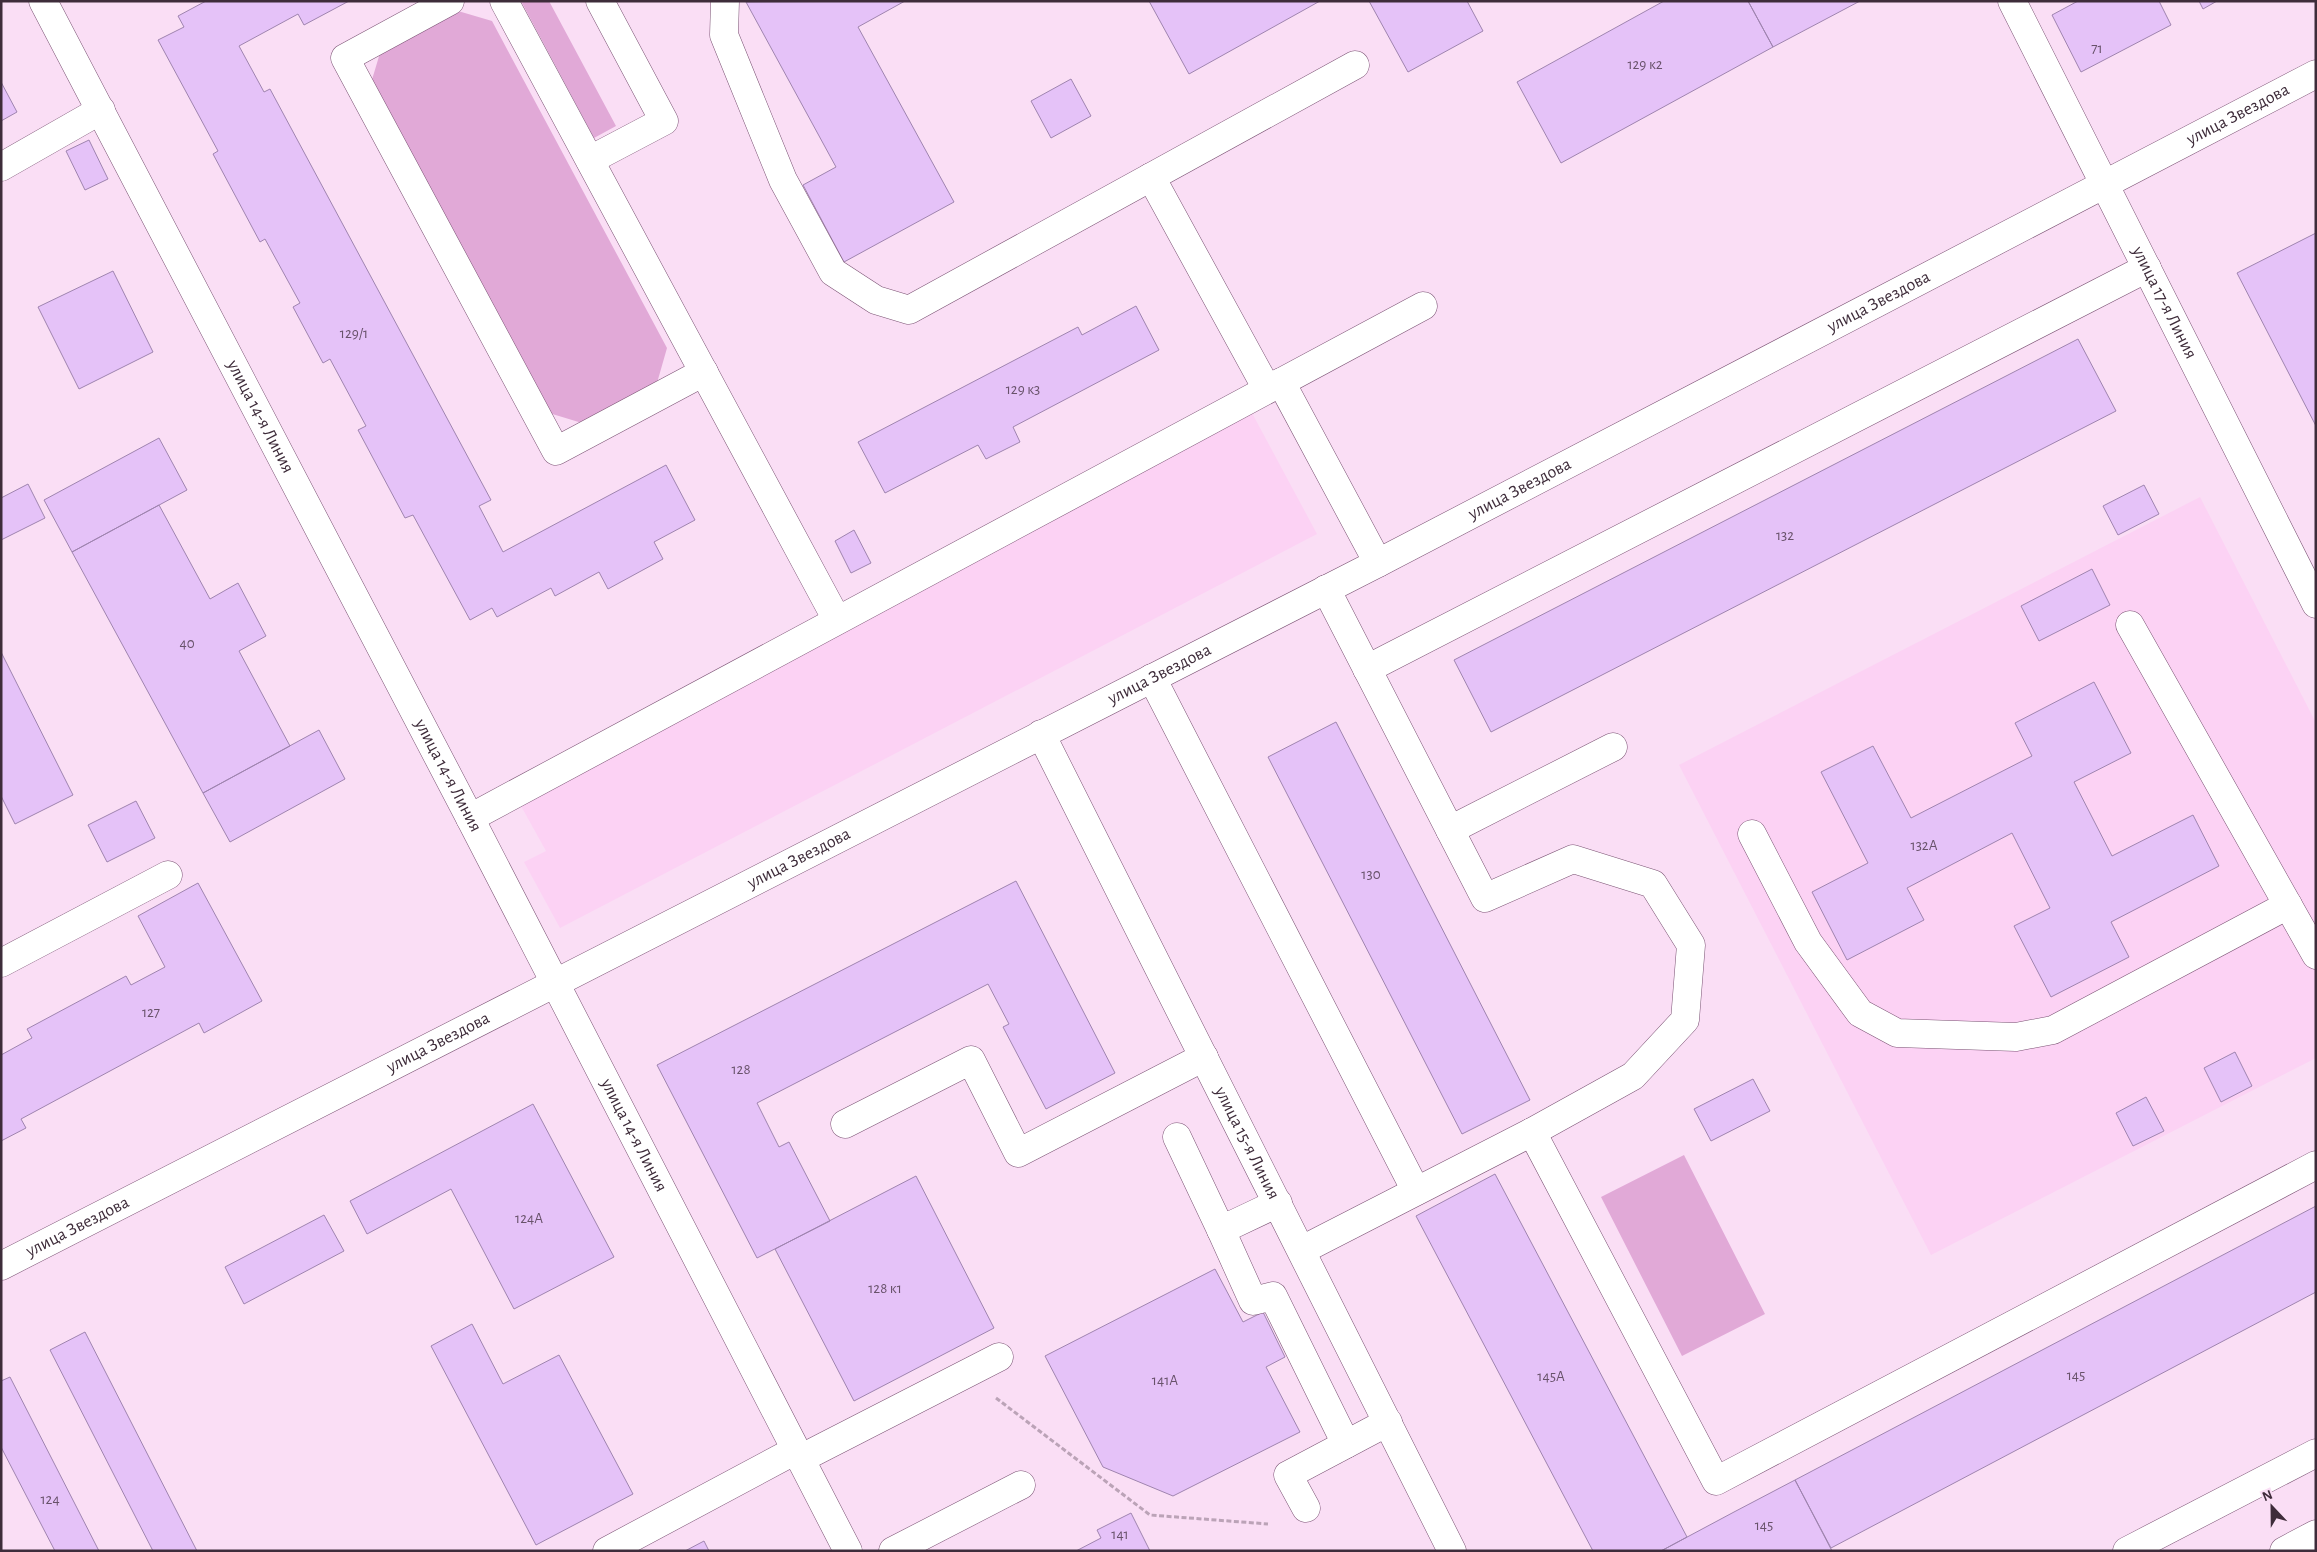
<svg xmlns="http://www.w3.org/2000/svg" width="2317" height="1552" font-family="'Alegreya Sans',sans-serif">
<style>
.built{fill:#fcd2f4}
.green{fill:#e1a9d7}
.building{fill:#e5c2f8;stroke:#9f84af}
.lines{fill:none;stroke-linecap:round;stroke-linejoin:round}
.minor-casing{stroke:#7b5374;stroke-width:29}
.major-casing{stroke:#7b5374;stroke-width:29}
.path{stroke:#bba3b7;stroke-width:3;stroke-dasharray:5 2.5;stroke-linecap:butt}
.minor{stroke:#fff;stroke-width:28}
.major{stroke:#fff;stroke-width:28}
.labels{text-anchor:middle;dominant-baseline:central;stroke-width:4;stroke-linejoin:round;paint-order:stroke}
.number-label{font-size:15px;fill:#68526a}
.street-label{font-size:18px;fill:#3e2c3a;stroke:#fadef5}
</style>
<rect width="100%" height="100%" fill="#fadef5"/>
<!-- built -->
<path class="built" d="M1252,413L1317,534L560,928L524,862L546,851L521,806Z
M2200,497L2316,723V1058L1931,1255L1679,765Z"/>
<!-- green -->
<path class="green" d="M521,1H549L616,126L594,138Z
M458,11L492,21L667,348L657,383L582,423L549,413L371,83L380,53Z
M1684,1155L1765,1314L1682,1356L1601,1197Z"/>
<!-- building -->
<path class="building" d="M206,1H349L304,25L298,14L239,46L264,92L270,89L491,500L479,506L503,552L666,465L695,520L654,542L663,559L608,589L599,572L555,596L551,588L497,617L492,608L470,620L413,515L405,518L358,430L366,426L330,359L323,363L293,307L300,303L265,239L260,242L213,154L218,151L158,40L184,27L178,16Z
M905,1L858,27L954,202L844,262L803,185L836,167L746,2Z
M1149,1H1320L1189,74Z
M1369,1H1467L1483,31L1408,72Z
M1664,1H1748L1773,47L1561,163L1517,82Z
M1748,1H1860L1773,47Z
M2078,1H2159L2171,25L2081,72L2052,15Z
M2199,1H2217L2203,9Z
M1071,79L1091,116L1051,138L1031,101Z
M1,82L17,112L1,121Z
M89,140L108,179L85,190L66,151Z
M2316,233V426L2237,273Z
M113,271L153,352L79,389L38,307Z
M1136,306L1159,350L1013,427L1020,442L986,459L978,445L885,493L858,442L1078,327L1082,335Z
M2078,339L2116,411L1491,732L1454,660Z
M159,438L187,490L72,552L44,500Z
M28,484L45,518L1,540V498Z
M2144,485L2159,514L2118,535L2103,506Z
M159,505L210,599L238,583L266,636L239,651L290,746L203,793L72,552Z
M854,530L871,563L851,573L835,541Z
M2092,569L2110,605L2039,641L2021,606Z
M1,652L73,795L15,824L1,796Z
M2094,682L2131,753L2074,782L2112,856L2193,815L2219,866L2111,922L2129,957L2051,997L2014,926L2050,908L2012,833L1907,888L1924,920L1847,960L1812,892L1868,863L1821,772L1873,746L1911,818L2032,756L2015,723Z
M1336,722L1530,1100L1462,1134L1268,757Z
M319,730L345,779L230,842L203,793Z
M136,801L155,838L107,862L88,825Z
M1016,881L1115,1073L1046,1109L1003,1027L1009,1024L988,984L757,1103L779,1147L789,1142L830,1221L757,1258L657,1065Z
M198,883L262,1001L204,1033L199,1023L21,1119L26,1128L1,1141V1055L32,1038L27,1029L126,976L131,985L165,967L138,916Z
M2235,1052L2252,1086L2221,1102L2204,1068Z
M1753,1079L1770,1111L1711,1141L1694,1109Z
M2146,1097L2164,1131L2133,1146L2116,1113Z
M533,1104L614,1257L514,1309L451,1189L367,1234L350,1201Z
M1495,1174L1687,1537L1661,1551H1593L1416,1216Z
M916,1176L994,1328L854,1401L775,1249Z
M2316,1206V1292L1831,1548L1795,1480Z
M324,1215L344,1251L244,1304L225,1267Z
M1215,1269L1243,1322L1263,1312L1285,1357L1266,1367L1300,1432L1173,1496L1103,1467L1045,1356Z
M472,1324L503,1384L559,1355L633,1494L536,1545L431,1346Z
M85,1332L197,1551H153L50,1350Z
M10,1377L99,1551H55L1,1447V1381Z
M1795,1480L1832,1551H1661L1734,1512Z
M1131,1513L1150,1551H1076L1101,1538L1097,1530Z
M704,1541L709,1551H685Z"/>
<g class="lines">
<defs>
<g id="minor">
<path id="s1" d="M43,1L470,818L848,1551"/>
<path d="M450,1L345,58L556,451L704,372"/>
<path d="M504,1L837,620"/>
<path d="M725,1L724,35L783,180L833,272L876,300L909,310L1355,65"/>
<path id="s2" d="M2012,1L2316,604"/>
<path d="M590,160L664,121L600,1"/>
<path d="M1,167L101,110"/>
<path d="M1151,177L1267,389"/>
<path d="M1281,382L1378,563"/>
<path d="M2130,625L2316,955"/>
<path d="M1367,669L2147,268"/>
<path d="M1152,678L1416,1191"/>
<path id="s3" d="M1041,734L1452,1551"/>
<path d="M470,818L1423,306"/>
<path d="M1450,830L1613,747"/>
<path d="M1752,834L1808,942L1860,1013L1897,1033L2016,1037L2053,1030L2288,905"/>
<path d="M1,963L168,875"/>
<path d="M845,1124L971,1060L1018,1153L1204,1057"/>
<path d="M1532,1132L1716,1481L2316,1165"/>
<path d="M1177,1137L1221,1230L1278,1203"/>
<path d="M1221,1230L1253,1301L1273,1296L1346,1444"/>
<path d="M1302,1250L1532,1132L1633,1076L1685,1020L1691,945L1653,884L1573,859L1485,898L1326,589"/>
<path id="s4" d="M1,1266L1378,563L2316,74"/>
<path d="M800,1459L999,1357"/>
<path d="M1306,1508L1288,1475L1388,1422"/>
<path d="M607,1551L796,1450"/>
<path d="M893,1551L1021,1485"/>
</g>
<path id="major" d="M2127,1551L2316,1453
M2284,1551L2316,1534"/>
</defs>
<!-- minor casing -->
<use href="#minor" class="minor-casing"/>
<!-- major casing -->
<use href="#major" class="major-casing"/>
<!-- path -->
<path class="path" d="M996,1398L1150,1515L1268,1524"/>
<!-- minor -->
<use href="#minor" class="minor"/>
<!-- major -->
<use href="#major" class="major"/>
</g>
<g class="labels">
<!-- number labels -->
<g class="number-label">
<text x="2097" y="48">71</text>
<text x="1645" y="64">129 к2</text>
<text x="354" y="333">129/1</text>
<text x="1023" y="389">129 к3</text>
<text x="1785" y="535">132</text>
<text x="187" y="643">40</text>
<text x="1924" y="845">132А</text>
<text x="1371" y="874">130</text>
<text x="151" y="1012">127</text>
<text x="741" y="1069">128</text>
<text x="529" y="1218">124А</text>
<text x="885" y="1288">128 к1</text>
<text x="2076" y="1375">145</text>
<text x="1551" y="1376">145А</text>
<text x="1165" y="1380">141А</text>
<text x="50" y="1499">124</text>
<text x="1764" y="1525">145</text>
<text x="1120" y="1534">141</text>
</g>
<!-- street labels -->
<g class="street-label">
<text stroke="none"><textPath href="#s4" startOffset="2516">улица Звездова</textPath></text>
<text stroke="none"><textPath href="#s4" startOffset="2111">улица Звездова</textPath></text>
<text stroke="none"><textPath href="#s2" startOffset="338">улица 17-я Линия</textPath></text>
<text stroke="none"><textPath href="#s1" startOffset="469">улица 14-я Линия</textPath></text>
<text stroke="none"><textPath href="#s4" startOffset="1706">улица Звездова</textPath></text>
<text stroke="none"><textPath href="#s4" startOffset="1301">улица Звездова</textPath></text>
<text stroke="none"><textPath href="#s1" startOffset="874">улица 14-я Линия</textPath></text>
<text stroke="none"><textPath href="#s4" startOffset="896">улица Звездова</textPath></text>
<text stroke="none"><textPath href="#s4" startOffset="491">улица Звездова</textPath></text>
<text stroke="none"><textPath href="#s1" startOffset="1279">улица 14-я Линия</textPath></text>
<text stroke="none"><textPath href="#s3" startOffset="458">улица 15-я Линия</textPath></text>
<text stroke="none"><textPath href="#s4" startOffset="86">улица Звездова</textPath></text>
</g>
</g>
<!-- border -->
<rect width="2317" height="1552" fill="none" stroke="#3e2c3a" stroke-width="5"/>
<!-- north arrow -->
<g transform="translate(2272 1507) rotate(338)" stroke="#fadef5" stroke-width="4" paint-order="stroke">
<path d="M0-4L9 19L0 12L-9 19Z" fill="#3e2c3a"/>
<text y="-8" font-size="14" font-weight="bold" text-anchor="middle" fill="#3e2c3a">N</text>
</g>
</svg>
